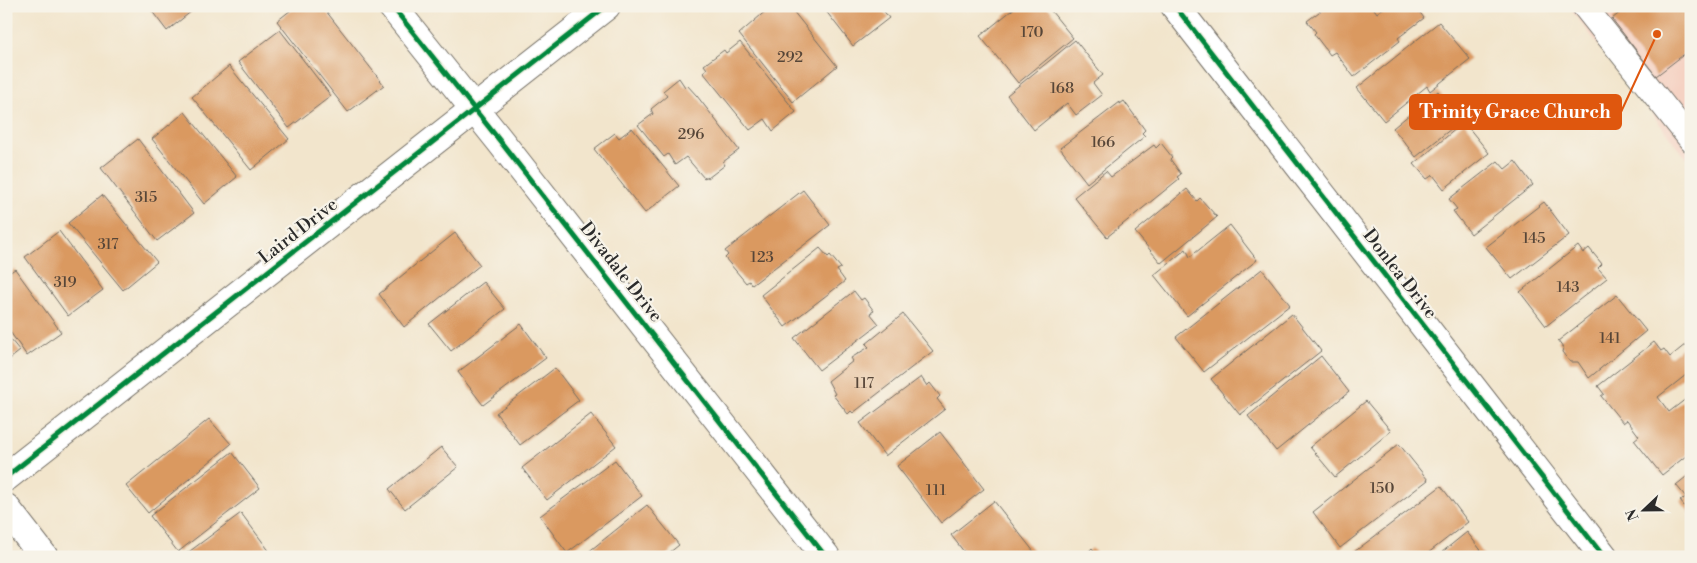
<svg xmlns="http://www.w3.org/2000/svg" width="1697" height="563" font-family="'Libre Bodoni',serif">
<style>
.built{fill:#f5d2c3}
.building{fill:#da9961}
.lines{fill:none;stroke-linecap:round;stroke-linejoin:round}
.service-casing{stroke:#716c63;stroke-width:26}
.minor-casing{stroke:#716c63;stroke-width:30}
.service{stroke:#fff;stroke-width:24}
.minor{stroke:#fff;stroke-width:28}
.cycleway-casing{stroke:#f7f3e8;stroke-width:8}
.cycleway{stroke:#00873e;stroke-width:5}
.labels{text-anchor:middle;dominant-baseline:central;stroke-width:4.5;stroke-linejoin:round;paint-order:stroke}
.number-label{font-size:15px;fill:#574638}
.street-label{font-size:18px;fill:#2b2b2b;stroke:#f7f3e8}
.leader{fill:none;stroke:#df570e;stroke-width:2}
.callout-dot{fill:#df570e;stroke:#f7f3e8;stroke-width:2}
.callout{fill:#df570e;stroke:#df570e;stroke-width:2}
.callout-label{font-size:19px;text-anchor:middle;font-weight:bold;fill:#fff}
</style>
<rect width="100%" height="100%" fill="#f7f3e8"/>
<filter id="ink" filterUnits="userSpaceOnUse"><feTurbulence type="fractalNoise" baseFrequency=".02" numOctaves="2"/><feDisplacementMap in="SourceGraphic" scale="10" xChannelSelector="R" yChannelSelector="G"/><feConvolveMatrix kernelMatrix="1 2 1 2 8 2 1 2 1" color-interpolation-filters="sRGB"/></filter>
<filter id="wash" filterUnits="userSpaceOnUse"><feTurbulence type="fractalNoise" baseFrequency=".0096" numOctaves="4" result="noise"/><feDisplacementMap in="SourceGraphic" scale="20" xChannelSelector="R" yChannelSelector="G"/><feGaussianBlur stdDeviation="1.12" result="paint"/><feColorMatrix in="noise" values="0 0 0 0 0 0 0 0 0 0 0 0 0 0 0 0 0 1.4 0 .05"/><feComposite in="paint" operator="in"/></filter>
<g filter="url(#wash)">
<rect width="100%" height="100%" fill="#f2e5cc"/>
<!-- built -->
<path class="built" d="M1568,6H1691V164Z"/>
<g id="blocks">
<!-- building -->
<path class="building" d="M148,6H198L167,31Z
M296,6H322L384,85L348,112L277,21Z
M782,6H789L837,66L793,102L739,34L768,9L773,14Z
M822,6H880L889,18L853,46Z
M1017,6H1047L1073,38L1018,83L980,36Z
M1327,6H1372L1377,13L1386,6H1415L1424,18L1398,38L1400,41L1354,77L1335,52L1330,55L1314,34L1316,32L1307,21Z
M1628,6H1691V49L1656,76L1612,19Z
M1439,22L1470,59L1430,91L1427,86L1384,121L1357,88Z
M280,30L331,96L289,128L238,62Z
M1075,40L1103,75L1093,83L1102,95L1076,115L1067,103L1034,130L1007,95Z
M740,42L796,112L773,131L765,119L750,130L703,72L707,69L704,65L724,50L726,53Z
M229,66L289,139L251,170L192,97Z
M679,78L685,87L687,85L697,96L739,150L723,162L725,165L708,178L707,176L704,178L686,157L675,165L668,154L664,157L638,125L653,114L651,109L667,96L663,91Z
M1438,91L1462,120L1416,157L1393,128Z
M1124,101L1145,130L1142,133L1145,136L1087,183L1060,148L1120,102V104Z
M185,112L237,177L204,204L152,139Z
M1464,122L1489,153L1444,189L1433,175L1427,179L1414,164Z
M632,128L679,186L645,213L594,149L615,133L619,138Z
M138,139L194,213L157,241L101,168Z
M1161,143L1172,157L1170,159L1181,174L1177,177L1179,179L1107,237L1074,197L1106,171L1111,177L1154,145L1156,148Z
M1498,161L1505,169L1515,161L1533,185L1471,234L1453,211L1457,209L1449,199Z
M1187,189L1197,201L1200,198L1217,217L1161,263L1135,232Z
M803,190L830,225L752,285L749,281L746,283L725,258L728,255L725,251Z
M102,195L157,262L123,290L68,223Z
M1544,202L1569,235L1512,279L1486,247Z
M1230,225L1257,260L1187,316L1154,275L1186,249L1190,257Z
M59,231L103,290L68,316L25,257Z
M455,233L480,265L404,327L379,294Z
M1578,246L1583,253L1589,248L1602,264L1598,268L1607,278L1546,326L1520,292Z
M820,248L828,257L830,255L841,268L837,270L845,281L785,327L761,295Z
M15,269L61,332L27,356L6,326V275Z
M1262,269L1290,305L1204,372L1176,337Z
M483,282L505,309L451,351L429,324Z
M854,291L861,300L864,298L874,311L870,313L879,324L819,370L794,338Z
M1617,295L1646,331L1589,378L1578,362H1570L1562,352L1563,348L1558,341Z
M903,314L933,351L853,413L851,411L848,414L833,395L835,394L828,381L853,361L851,358L869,347L866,344Z
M1292,314L1321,351L1240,415L1211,379Z
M521,324L546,358L483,405L458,372Z
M6,334L20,351L6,362Z
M1654,342L1661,351L1664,349L1670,357L1686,344L1691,350V371L1658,397L1669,412L1691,395V452L1662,475L1634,440L1639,436L1627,420L1623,423L1601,396L1604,394L1598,386Z
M1321,356L1349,392L1276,451L1248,416Z
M555,368L579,400L520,445L496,413Z
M921,377L927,386L930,383L940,396L937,399L945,409L885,456L860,423Z
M1366,401L1391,431L1335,477L1310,447Z
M591,414L616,446L547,500L522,468Z
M209,419L231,444L148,513L126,486Z
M940,432L984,489L941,523L897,466Z
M1399,444L1428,480L1340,548L1313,512Z
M441,447L458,467L405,509L389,489Z
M232,452L260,488L178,552L150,516Z
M615,460L642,496L567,553L540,516Z
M1691,473V514L1680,501L1686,497L1676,485Z
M1441,486L1468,522L1423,557H1358L1354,552Z
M994,501L1038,557H968L951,535Z
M647,505L679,545L664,557H582Z
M241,513L270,552L264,557H182Z
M1467,532L1486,557H1436Z
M1092,548L1099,557H1079L1086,554Z"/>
</g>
</g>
<g filter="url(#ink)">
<use href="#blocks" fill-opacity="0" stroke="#716c63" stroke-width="1"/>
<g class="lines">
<defs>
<path id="service" d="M1584,6L1691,140"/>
<path id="minor" d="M392,6L500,141L826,557
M1175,6L1604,557
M6,477L606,6
M6,508L44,557"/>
</defs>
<!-- service casing -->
<use href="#service" class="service-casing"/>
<!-- minor casing -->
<use href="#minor" class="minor-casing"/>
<!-- service -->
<use href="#service" class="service"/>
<!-- minor -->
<use href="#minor" class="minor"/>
<defs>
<path id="cycleway" d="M392,6L500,141L826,557
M1175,6L1604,557
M6,477L606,6"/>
</defs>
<!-- cycleway casing -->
<use href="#cycleway" class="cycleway-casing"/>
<!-- cycleway -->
<use href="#cycleway" class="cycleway"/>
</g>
</g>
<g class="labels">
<!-- number labels -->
<g class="number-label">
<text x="1032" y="32">170</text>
<text x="790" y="57">292</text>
<text x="1062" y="88">168</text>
<text x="691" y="134">296</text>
<text x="1103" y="142">166</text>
<text x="146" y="197">315</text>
<text x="1534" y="238">145</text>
<text x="108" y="244">317</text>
<text x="762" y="257">123</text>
<text x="65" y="282">319</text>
<text x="1568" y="287">143</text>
<text x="1610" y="338">141</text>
<text x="864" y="383">117</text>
<text x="1382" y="488">150</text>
<text x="936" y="490">111</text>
</g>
<!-- street labels -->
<g class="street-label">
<text transform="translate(298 231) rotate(-38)">Laird Drive</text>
<text transform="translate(621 272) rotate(52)">Divadale Drive</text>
<text transform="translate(1400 274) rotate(52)">Donlea Drive</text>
</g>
</g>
<!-- callouts -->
<path class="leader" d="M1657 34L1621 112"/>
<circle class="callout-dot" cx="1657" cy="34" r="5"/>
<rect class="callout" x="1410" y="95" width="211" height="34" rx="5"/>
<g class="callout-label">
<text x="1515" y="118">Trinity Grace Church</text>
</g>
<!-- margin -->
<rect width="1697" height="563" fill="none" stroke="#f7f3e8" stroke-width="25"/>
<!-- north arrow -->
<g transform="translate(1644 510) rotate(248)" stroke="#f7f3e8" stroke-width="4" paint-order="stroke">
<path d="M0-4L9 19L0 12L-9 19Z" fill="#2b2b2b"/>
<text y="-8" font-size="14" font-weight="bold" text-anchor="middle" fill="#2b2b2b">N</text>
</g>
</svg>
